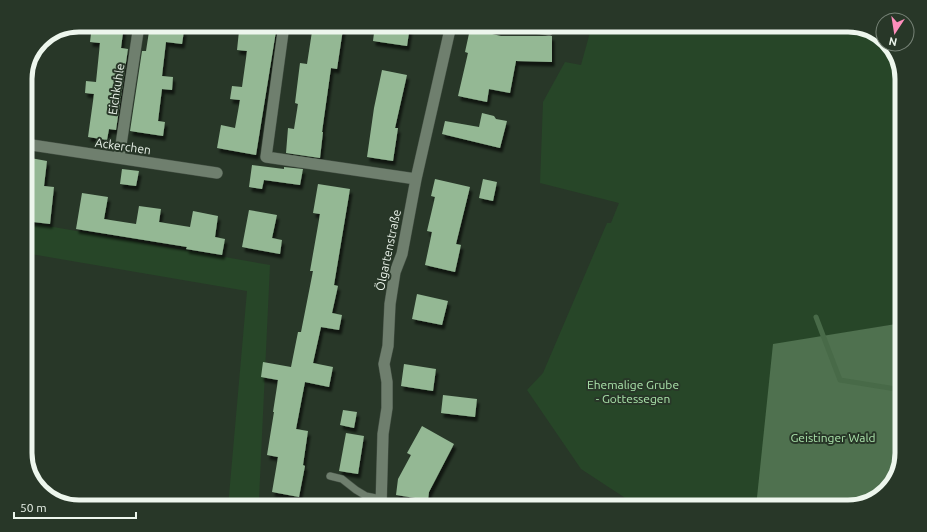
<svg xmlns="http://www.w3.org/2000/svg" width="927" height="532" font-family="Ubuntu,sans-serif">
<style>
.green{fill:#274628}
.forest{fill:#4f714f}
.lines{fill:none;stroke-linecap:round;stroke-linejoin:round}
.stream{stroke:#486a48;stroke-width:5}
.building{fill:#94b894;filter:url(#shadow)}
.service-casing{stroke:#465246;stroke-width:8}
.minor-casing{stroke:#465246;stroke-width:12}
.service{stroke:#6f7f6e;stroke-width:7}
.minor{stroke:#6f7f6e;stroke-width:11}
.labels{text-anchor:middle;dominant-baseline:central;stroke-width:4;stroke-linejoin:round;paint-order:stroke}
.street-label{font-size:12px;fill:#edf6ed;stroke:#283728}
.park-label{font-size:12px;fill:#abe3ab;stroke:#283728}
.rim{fill:none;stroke:#edf6ed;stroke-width:5}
</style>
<defs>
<filter id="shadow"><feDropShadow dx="2.5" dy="4.5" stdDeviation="1" flood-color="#0009"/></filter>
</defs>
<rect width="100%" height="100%" fill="#283728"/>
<!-- green -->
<path class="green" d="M592,25H848L875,32L883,40V44H888L893,49L902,76V323L826,336L902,453L895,480L875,500L848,507H639L581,469L527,390L543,373L607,223H611L619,203L540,183L543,102L565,62L581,65Z
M25,222L270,265L259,499L313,507H228L247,291L25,253Z"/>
<!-- forest -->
<path class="forest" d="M902,323V453L895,480L875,500L848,507H756L773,344Z"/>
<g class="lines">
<!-- stream -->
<path class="stream" d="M816,317L840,380L902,390"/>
</g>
<!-- building -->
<path class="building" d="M92,25H124L121,48L128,49L116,130L109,129L107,140L88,137L94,94L85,93L86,81L96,82L100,43L90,42Z
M150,25H175L174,30L184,31L182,44L166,42L162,76L173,77L172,90L162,89L158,121L165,122L163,136L130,131L142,51H146Z
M251,25H277L256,155L217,148L221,125L235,128L240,100L230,99L232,86L242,87L247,51L237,50L239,31L250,32Z
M313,25H341V28L343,29L337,69L331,68L322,132H323L320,158L286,153L288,128L294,129L298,104L295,103L300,63L307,64Z
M375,25L410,26L407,46L373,41Z
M470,29L501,36H552V62L516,61L510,93L489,89L487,102L458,96L468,53L465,52Z
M382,70L407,75L395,128H398L393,161L367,157L374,108Z
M482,113L494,116L496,119L507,121L500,148L442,134L445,121L479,127Z
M25,157L47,161L44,186L54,187L50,224L25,221Z
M252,165L284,169V167L303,169L300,185L264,180L262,189L249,187Z
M122,169L139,171L136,186L120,184Z
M435,179L470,187L456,244L461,245L455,272L425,265L432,232L427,231L435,197L431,196Z
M483,179L497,182L493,201L479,198Z
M318,184L350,189L334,285L338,286L332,313L342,315L339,330L321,327L313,363L333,367L329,387L305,382L296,429L308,431L303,465L305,466L299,497L272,492L278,457L267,455L274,412H273L278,380L261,377L263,362L291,367L298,332H301L313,271H310L320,214L313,213Z
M82,193L108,197L104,219L136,224L139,206L161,209L159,222L190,227L193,211L218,216L215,237L225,239L222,255L186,249L187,247L76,229Z
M249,210L277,215L272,238L282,240L280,254L242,247Z
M417,294L448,301L442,325L412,319Z
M404,364L436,369L433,391L401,386Z
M443,395L477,399L475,417L441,413Z
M343,410L357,412L354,428L340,425Z
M422,426L454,444L429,492L428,500L396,495L398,479L411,455L407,453Z
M346,433L364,436L358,474L339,471Z"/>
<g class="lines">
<defs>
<path id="service" d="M505,25L549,32
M330,476L342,479L356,490L366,496L381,499"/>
<path id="minor" d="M284,25L266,157L416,179
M25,144L217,173
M119,158L139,25
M381,507L383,434L387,408V382L384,364L388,346L390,304L395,272L402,254L416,179L451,25"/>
</defs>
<!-- service casing -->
<use href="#service" class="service-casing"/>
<!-- minor casing -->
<use href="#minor" class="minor-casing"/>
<!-- service -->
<use href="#service" class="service"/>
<!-- minor -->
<use href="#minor" class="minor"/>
</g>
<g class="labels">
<!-- street labels -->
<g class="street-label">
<text transform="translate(116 89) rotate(-81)">Eichkuhle</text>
<text transform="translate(123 146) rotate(8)">Ackerchen</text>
<text transform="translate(388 250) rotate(-78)">Ölgartenstraße</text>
</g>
<!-- park labels -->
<g class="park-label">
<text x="633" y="384">Ehemalige Grube<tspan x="633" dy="14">- Gottessegen</tspan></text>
<text x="833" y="437">Geistinger Wald</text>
</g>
</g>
<!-- crop -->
<path d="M0 0H927V532H0ZM79 32H848A47 47 0 0 1 895 79V453A47 47 0 0 1 848 500H79A47 47 0 0 1 32 453V79A47 47 0 0 1 79 32Z" fill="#283728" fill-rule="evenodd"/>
<path class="rim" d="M79 32H848A47 47 0 0 1 895 79V453A47 47 0 0 1 848 500H79A47 47 0 0 1 32 453V79A47 47 0 0 1 79 32Z"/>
<!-- north arrow -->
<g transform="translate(895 32) rotate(192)"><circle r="19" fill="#283728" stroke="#778377"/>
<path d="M0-3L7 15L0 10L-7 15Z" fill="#fe8ebc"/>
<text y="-6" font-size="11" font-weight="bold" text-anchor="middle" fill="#edf6ed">N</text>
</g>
<!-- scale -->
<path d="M14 512v6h122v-6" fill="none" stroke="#edf6ed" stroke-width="2"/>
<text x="20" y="512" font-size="12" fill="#edf6ed" stroke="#283728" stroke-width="3" paint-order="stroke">50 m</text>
</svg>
